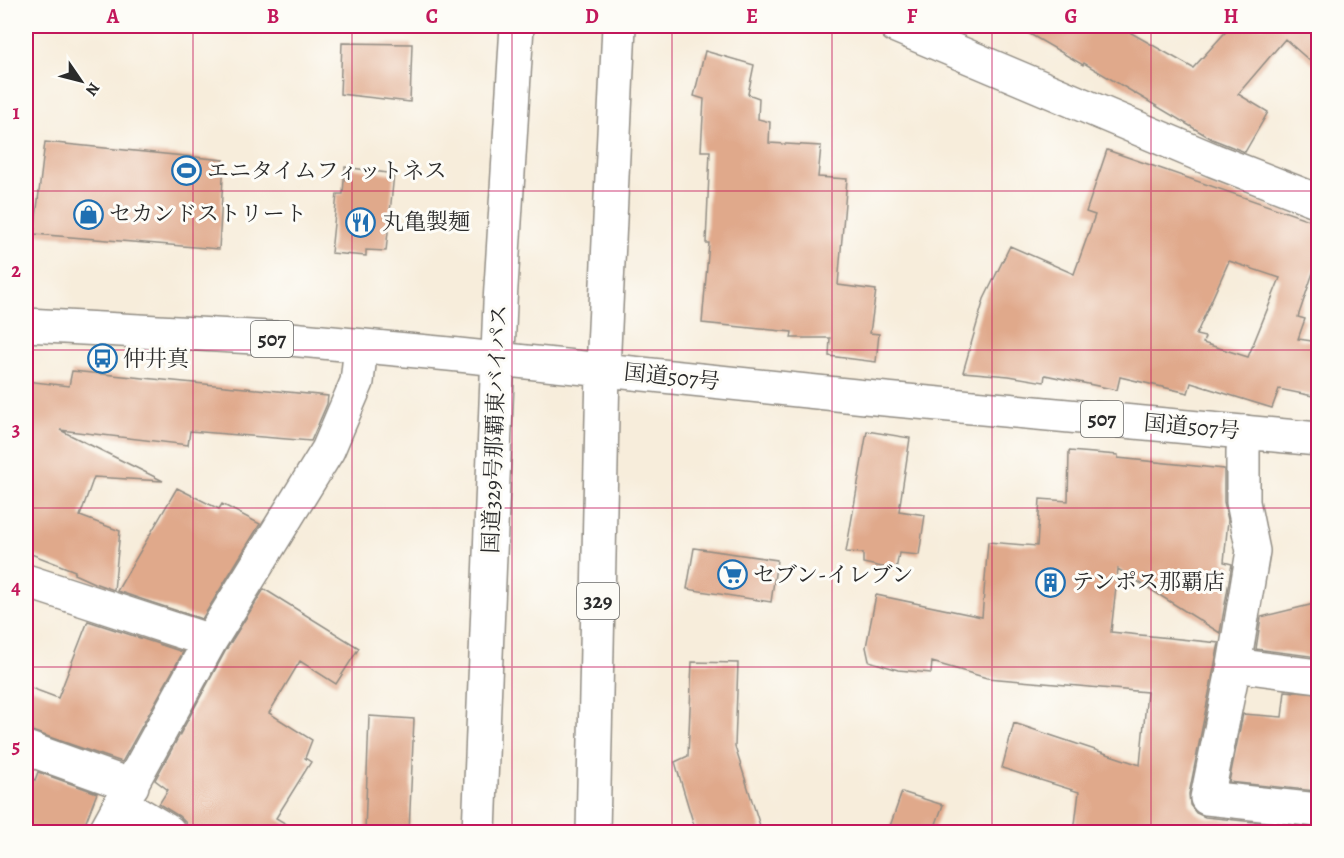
<svg xmlns="http://www.w3.org/2000/svg" width="1344" height="858" font-family="Alegreya,'Noto Serif JP',serif">
<style>
.building{fill:#e0a98b;fill-rule:evenodd}
.lines{fill:none;stroke-linecap:round;stroke-linejoin:round}
.minor-casing{stroke:#918c83;stroke-width:36}
.highway-casing{stroke:#918c83;stroke-width:36}
.minor{stroke:#fff;stroke-width:33}
.highway{stroke:#fff;stroke-width:33}
.grid{fill:none;stroke:#c2185b;stroke-width:1.5;stroke-opacity:0.55}
.labels{text-anchor:middle;dominant-baseline:central;stroke-width:6;stroke-linejoin:round;paint-order:stroke}
.shield{fill:#fdfcf7;stroke:#6a6a68;stroke-width:1.5}
.shield-label{font-size:21px;font-weight:bold;fill:#2b2b2b}
.poi-label{font-size:22px;fill:#2b2b2b;stroke:#fdfcf7;text-anchor:start}
.street-label{font-size:22px;fill:#2b2b2b;stroke:#fdfcf7}
.neatline{fill:none;stroke:#c2185b;stroke-width:2}
.grid-label{font-size:20px;text-anchor:middle;font-weight:bold;fill:#c2185b}
</style>
<rect width="100%" height="100%" fill="#fdfcf7"/>
<filter id="ink" filterUnits="userSpaceOnUse"><feTurbulence type="fractalNoise" baseFrequency=".0167" numOctaves="2"/><feDisplacementMap in="SourceGraphic" scale="12" xChannelSelector="R" yChannelSelector="G"/><feConvolveMatrix kernelMatrix="1 2 1 2 8 2 1 2 1" color-interpolation-filters="sRGB"/></filter>
<filter id="wash" filterUnits="userSpaceOnUse"><feTurbulence type="fractalNoise" baseFrequency=".008" numOctaves="4" result="noise"/><feDisplacementMap in="SourceGraphic" scale="24" xChannelSelector="R" yChannelSelector="G"/><feGaussianBlur stdDeviation="1.35" result="paint"/><feColorMatrix in="noise" values="0 0 0 0 0 0 0 0 0 0 0 0 0 0 0 0 0 1.4 0 .05"/><feComposite in="paint" operator="in"/></filter>
<g filter="url(#wash)">
<rect width="100%" height="100%" fill="#f7eddb"/>
<g id="blocks">
<!-- building -->
<path class="building" d="M1016,26H1119L1193,68L1231,26H1318V68L1285,39L1238,94L1268,112L1245,152L1212,139L1084,63L1083,65Z
M342,43L412,44L410,102L340,94Z
M705,51L754,65L748,94L759,98L758,119L770,122L769,143L821,146L818,177L847,179L838,285L876,290L870,333L879,334L876,362L829,356L830,338H791L792,332L702,323L709,243H706L710,151H701L704,99L694,96Z
M45,142L224,160L219,249L34,234Z
M1107,150L1318,223V258L1298,317L1305,319L1298,339L1318,342V397L1279,389L1272,408L1191,383L1188,393L1120,377L1117,390L1045,375L1044,382L1009,376L963,372L984,299L1010,246L1074,274L1095,215L1086,212ZM1229,261L1280,278L1248,357L1203,343L1205,337L1196,335Z
M345,167L394,174L386,251L366,250V256L331,253L337,194H343Z
M72,371L328,396L327,404L311,441L190,431L188,445L60,430L163,481L94,477L80,516L120,531L114,590L94,583L74,574L75,571L26,552V381L69,386Z
M867,431L910,438L899,511L925,515L919,555L899,553L896,570L863,563V553L846,552Z
M1069,451L1118,455V458L1224,469V502L1228,520L1224,562L1232,564L1220,633L1118,569L1111,632L1219,643L1189,794L1190,805L1196,813L1205,817L1312,828L1311,832H1074L1079,792L1002,768L1014,723L1140,765L1147,692L987,678L932,662L931,673L898,670L869,661L866,647L876,595L982,617L988,542L1037,546L1040,499L1068,501Z
M177,488L219,509L222,504L260,524L202,619L117,591Z
M694,548L777,560L771,602L687,589Z
M264,589L359,648L336,684L300,661L269,713L312,740L305,758L311,762L276,818L300,832H188L186,823L179,816L159,804L168,790L155,780L226,650Z
M1318,603V657L1256,649L1261,617Z
M88,621L183,652L122,762L26,729V686L58,698Z
M692,662L738,663L735,747L762,832H696L675,762L688,756Z
M1285,691L1318,694V762L1316,791L1229,782L1243,714L1282,717Z
M369,716L414,719L409,832H365Z
M38,772L97,793L82,832H26V777L35,780Z
M902,792L943,805L933,832H888Z"/>
</g>
</g>
<g filter="url(#ink)">
<use href="#blocks" fill-opacity="0" stroke="#918c83" stroke-width="1.5"/>
<g class="lines">
<defs>
<path id="minor" d="M896,26L1213,160L1318,201
M1245,432L1243,451V502L1253,551L1234,665L1207,798L1318,810
M26,581L210,641
M1234,665L1318,676
M26,748L132,786
M122,804L169,832
M105,832L210,641L328,450L357,382L361,346"/>
<path id="highway" d="M26,325L290,339L449,354L885,399L1318,439
M479,832L500,303L517,26
M593,832L603,370L619,26"/>
</defs>
<!-- minor casing -->
<use href="#minor" class="minor-casing"/>
<!-- highway casing -->
<use href="#highway" class="highway-casing"/>
<!-- minor -->
<use href="#minor" class="minor"/>
<!-- highway -->
<use href="#highway" class="highway"/>
</g>
</g>
<!-- grid -->
<path class="grid" d="M193,26V832M352,26V832M512,26V832M672,26V832M832,26V832M992,26V832M1151,26V832M26,191H1318M26,350H1318M26,508H1318M26,667H1318"/>
<!-- icons -->
<defs>
<symbol id="stadium-ring" viewBox="-11 -11 22 22"><circle r="9.5" fill="#fdfcf7" stroke="#1f6fb2" stroke-width="1.5"/><path d="M0-5a6.5 5 0 1 0 0 10a6.5 5 0 1 0 0-10ZM-3.5-1.8h7v3.6h-7Z" fill="#1f6fb2"/></symbol>
<symbol id="shop-ring" viewBox="-11 -11 22 22"><circle r="9.5" fill="#fdfcf7" stroke="#1f6fb2" stroke-width="1.5"/><path d="M-5-2.5h2.3a2.7 3.5 0 0 1 5.4 0H5L5.5 6h-11ZM-1.5-2.5h3a1.5 2.3 0 0 0-3 0Z" fill="#1f6fb2"/></symbol>
<symbol id="restaurant-ring" viewBox="-11 -11 22 22"><circle r="9.5" fill="#fdfcf7" stroke="#1f6fb2" stroke-width="1.5"/><path d="M-5-6h1v4h1v-4h1v4h1v-4h1v5L-1.5 .5V6h-2V.5L-5-1ZM5-6V6H3V1.5H1.5Q1.5-4 5-6Z" fill="#1f6fb2"/></symbol>
<symbol id="bus-ring" viewBox="-11 -11 22 22"><circle r="9.5" fill="#fdfcf7" stroke="#1f6fb2" stroke-width="1.5"/><path d="M-5-6H5V4H4V6H2V4H-2V6H-4V4H-5ZM-3.5-4V0h7V-4ZM-3.5 1.2v1.5H-2V1.2ZM2 1.2v1.5H3.5V1.2Z" fill="#1f6fb2"/></symbol>
<symbol id="supermarket-ring" viewBox="-11 -11 22 22"><circle r="9.5" fill="#fdfcf7" stroke="#1f6fb2" stroke-width="1.5"/><path d="M-6-5.5h2.5l.6 2H6L4.5 2H-2.5L-4.4-4H-6ZM-1.5 3.2a1.3 1.3 0 1 0 .1 0ZM3 3.2a1.3 1.3 0 1 0 .1 0Z" fill="#1f6fb2"/></symbol>
<symbol id="building-ring" viewBox="-11 -11 22 22"><circle r="9.5" fill="#fdfcf7" stroke="#1f6fb2" stroke-width="1.5"/><path d="M-4-6H4V6H1V3H-1V6H-4ZM-2.5-4.3h1.7v1.8h-1.7ZM.8-4.3h1.7v1.8H.8ZM-2.5-1h1.7V.8h-1.7ZM.8-1h1.7V.8H.8Z" fill="#1f6fb2"/></symbol>
</defs>
<g fill-rule="evenodd">
<use href="#stadium-ring" x="170" y="154" width="33" height="33"/>
<use href="#shop-ring" x="72" y="198" width="33" height="33"/>
<use href="#restaurant-ring" x="344" y="206" width="33" height="33"/>
<use href="#bus-ring" x="86" y="342" width="33" height="33"/>
<use href="#supermarket-ring" x="716" y="558" width="33" height="33"/>
<use href="#building-ring" x="1034" y="566" width="33" height="33"/>
</g>
<g class="labels">
<!-- shield labels -->
<g class="shield">
<rect x="251" y="321" width="42" height="36" rx="4.5"/>
<rect x="1081" y="401" width="42" height="36" rx="4.5"/>
<rect x="577" y="583" width="42" height="36" rx="4.5"/>
</g>
<g class="shield-label">
<text x="272" y="339">507</text>
<text x="1102" y="419">507</text>
<text x="598" y="601">329</text>
</g>
<!-- poi labels -->
<g class="poi-label">
<text x="207" y="171">エニタイムフィットネス</text>
<text x="109" y="214">セカンドストリート</text>
<text x="382" y="222">丸亀製麺</text>
<text x="123" y="359">仲井真</text>
<text x="753" y="575">セブン-イレブン</text>
<text x="1072" y="582">テンポス那覇店</text>
</g>
<!-- street labels -->
<g class="street-label">
<text transform="translate(672 377) rotate(6)">国道507号</text>
<text transform="translate(1192 427) rotate(5)">国道507号</text>
<text transform="translate(495 429) rotate(-88)">国道329号那覇東バイパス</text>
</g>
</g>
<!-- margin -->
<rect width="1344" height="858" fill="none" stroke="#fdfcf7" stroke-width="66"/>
<!-- north arrow -->
<g transform="translate(81 81) rotate(125)" stroke="#fdfcf7" stroke-width="4.5" paint-order="stroke">
<path d="M0-4.5L10 22L0 15L-10 22Z" fill="#2b2b2b"/>
<text y="-9" font-size="16" font-weight="bold" text-anchor="middle" fill="#2b2b2b">N</text>
</g>
<rect x="33" y="33" width="1278" height="792" class="neatline"/>
<g class="grid-label">
<text x="113" y="23">A</text>
<text x="273" y="23">B</text>
<text x="432" y="23">C</text>
<text x="592" y="23">D</text>
<text x="752" y="23">E</text>
<text x="912" y="23">F</text>
<text x="1071" y="23">G</text>
<text x="1231" y="23">H</text>
<text x="16" y="119">1</text>
<text x="16" y="277">2</text>
<text x="16" y="436">3</text>
<text x="16" y="594">4</text>
<text x="16" y="753">5</text>
</g>
</svg>
